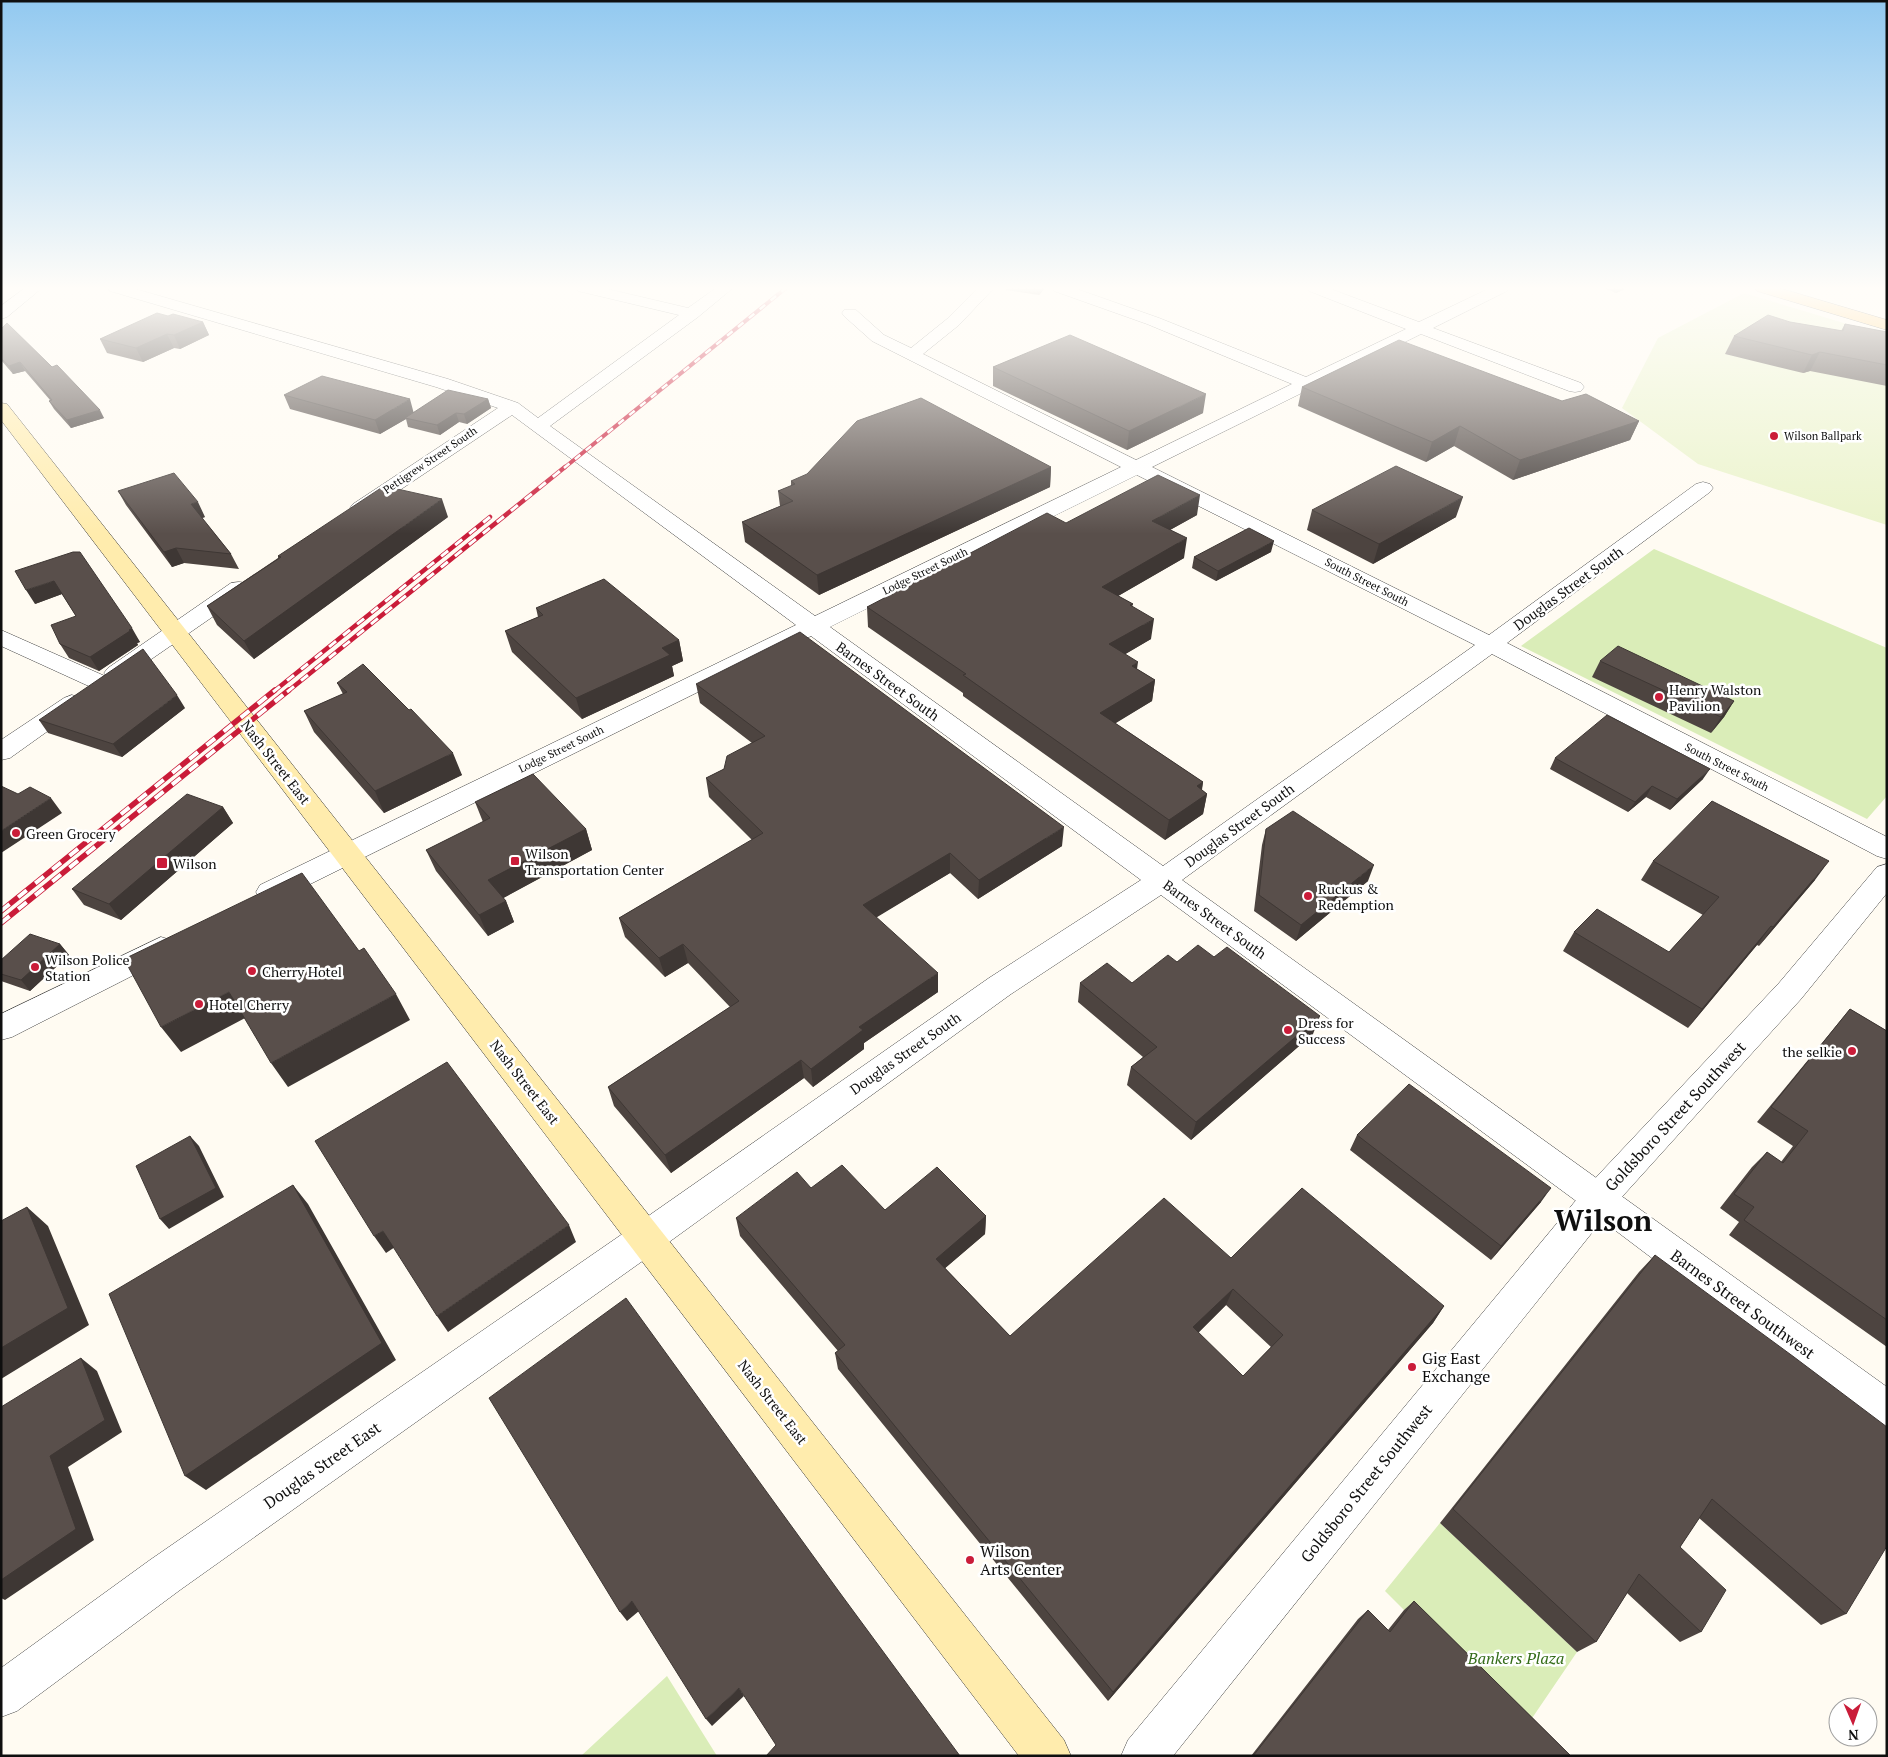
<svg xmlns="http://www.w3.org/2000/svg" width="1888" height="1757" font-family="'PT Serif',serif">
<style>
.green{fill:#daedb8}
.pitch{fill:#eaf3ca}
.lines{fill:none;stroke-linecap:round;stroke-linejoin:round}
.minor-casing{stroke:#424242;stroke-width:1}
.tertiary-casing{stroke:#424242;stroke-width:1}
.secondary-casing{stroke:#313131;stroke-width:1}
.primary-casing{stroke:#202020;stroke-width:1}
.minor{fill:#fff;fill-rule:evenodd}
.tertiary{fill:#fff;fill-rule:evenodd}
.secondary{fill:#ffecad;fill-rule:evenodd}
.primary{fill:#ffc662;fill-rule:evenodd}
.rail-far2-casing{stroke:#ca1c39;stroke-width:4}
.rail-far1-casing{stroke:#ca1c39;stroke-width:4.5}
.rail-casing{stroke:#ca1c39;stroke-width:5.5}
.rail-far2{stroke:#fff;stroke-width:2.5;stroke-dasharray:7;stroke-linecap:butt}
.rail-far1{stroke:#fff;stroke-width:3;stroke-dasharray:9;stroke-linecap:butt}
.rail{stroke:#fff;stroke-width:4;stroke-dasharray:11;stroke-linecap:butt}
.wall{fill:#4d4440;fill-rule:evenodd}
.shaded-wall{fill:#3e3734}
.building{fill:#594f4b;stroke:#3e3734;fill-rule:evenodd}
.poi-dot{fill:#ca1c39;stroke:#fff;stroke-width:2}
.labels{text-anchor:middle;dominant-baseline:central;stroke-width:5;stroke-linejoin:round;paint-order:stroke}
.far-poi-label{font-size:11px;fill:#0f0f0f;stroke:#fff;text-anchor:start}
.far-street-label{font-size:11px;fill:#0f0f0f;stroke:#fff}
.street-label{font-size:14px;fill:#0f0f0f;stroke:#fff}
.poi-label{font-size:14px;fill:#0f0f0f;stroke:#fff;text-anchor:start}
.near-street-label{font-size:16px;fill:#0f0f0f;stroke:#fff}
.near-poi-label{font-size:16px;fill:#0f0f0f;stroke:#fff;text-anchor:start}
.near-park-label{font-size:16px;font-style:italic;fill:#356d1a;stroke:#fff}
.near-town-label{font-size:29px;font-weight:bold;fill:#0f0f0f;stroke:#fff}
</style>
<rect width="100%" height="100%" fill="#fffbf2"/>
<!-- green -->
<path class="green" d="M1654,549L1887,648V796L1867,819L1521,646Z
M1440,1523L1577,1652L1524,1730L1385,1591Z
M667,1676L717,1756H581Z"/>
<!-- pitch -->
<path class="pitch" d="M1744,293L1887,336V525L1698,464L1622,408L1658,338Z"/>
<g class="lines">
<defs>
<path id="minor" d="M108,288H132L448,379L518,403L538,418L679,315L578,291L576,288H603L688,308L716,288H733L698,317L550,426L815,616L1121,467L872,341L844,316L842,313L844,310H856L884,335L911,348L947,319L978,288H994L959,325L923,354L1136,460L1292,384L1147,324L1054,291L1052,288H1074L1159,318L1306,377L1406,329L1309,291L1307,288H1328L1419,322L1490,288H1509L1507,291L1433,328L1581,383L1584,387L1581,391L1575,392L1569,391L1421,334L1152,467L1489,635L1696,484L1703,482L1710,484L1713,488L1710,492L1507,643L1887,837V859L1877,856L1492,654L1182,880L1887,1387V1430L1873,1425L1587,1209L1161,895L1011,994L658,1250L180,1590L17,1711L1,1717V1668L150,1560L634,1226L989,978L1141,880L811,636L280,899L270,902L260,899L256,892L260,885L796,625L512,415L367,512L360,514L353,512L350,508L353,504L498,408L436,387L110,291ZM1137,475L1475,645L1163,866L830,627Z
M239,582L247,583L250,588L247,593L124,678L116,680L110,679L113,683L109,688L101,690L93,688L1,646V630L107,677L104,673L108,668L231,583Z
M72,695L80,698L84,703L80,708L10,758L1,760V740L64,698Z
M161,937L171,940L175,948L171,956L12,1037L1,1040V1014Z"/>
<path id="tertiary" d="M25,288H42L7,317L1,319V306Z
M1887,864V893L1801,999L1611,1209L1173,1756H1121L1128,1740L1587,1187L1779,983L1877,867Z"/>
<path id="secondary" d="M1,403L7,404L1064,1740L1071,1756H1019L1,420Z"/>
<path id="primary" d="M1755,288H1779L1887,320V330L1757,291Z"/>
</defs>
<!-- minor casing -->
<use href="#minor" class="minor-casing"/>
<!-- tertiary casing -->
<use href="#tertiary" class="tertiary-casing"/>
<!-- secondary casing -->
<use href="#secondary" class="secondary-casing"/>
<!-- primary casing -->
<use href="#primary" class="primary-casing"/>
<!-- minor -->
<use href="#minor" class="minor"/>
<!-- tertiary -->
<use href="#tertiary" class="tertiary"/>
<!-- secondary -->
<use href="#secondary" class="secondary"/>
<!-- primary -->
<use href="#primary" class="primary"/>
<defs>
<path id="rail-far2" d="M564,468L786,288"/>
<path id="rail-far1" d="M273,692L490,517
M287,692L565,467"/>
<path id="rail" d="M1,911L275,690
M1,923L289,690"/>
</defs>
<!-- rail-far2 casing -->
<use href="#rail-far2" class="rail-far2-casing"/>
<!-- rail-far1 casing -->
<use href="#rail-far1" class="rail-far1-casing"/>
<!-- rail casing -->
<use href="#rail" class="rail-casing"/>
<!-- rail-far2 -->
<use href="#rail-far2" class="rail-far2"/>
<!-- rail-far1 -->
<use href="#rail-far1" class="rail-far1"/>
<!-- rail -->
<use href="#rail" class="rail"/>
</g>
<!-- wall -->
<path class="wall" d="M1006,288H1045L1039,295L1006,290Z
M1604,288H1627L1616,293Z
M168,316L203,322L209,335L180,349L174,348L143,362L107,353L100,339Z
M1790,322L1841,331L1845,324L1887,332V386L1810,371L1803,373L1725,354L1734,336Z
M1,329L104,418L71,428L54,409L49,401L50,400L25,371L13,374L1,360Z
M993,367L1203,413L1127,450L993,386Z
M1302,387L1562,401L1639,421L1630,440L1513,480L1454,446L1426,462L1298,406Z
M284,395L414,412L488,399L491,408L467,424L459,422L440,435L408,427L406,419L380,434L290,409Z
M1051,467L1050,487L819,595L745,542L742,522L780,506L778,491L791,486V481Z
M118,491L205,517L202,518L231,554L239,569L184,563L172,567L126,505Z
M1312,510L1456,517L1373,564L1307,530Z
M1197,515L1170,530L1184,558L1118,596L1133,604L1132,607L1151,639L1125,654L1137,669L1155,680L1152,701L1115,723L1203,782L1202,790L1207,794L1203,814L1165,840L963,696V693L868,627L867,607L1066,523Z
M448,517L254,659L217,625L207,606L278,558V556Z
M73,552L140,642L137,643L138,645L99,671L69,658L60,644L76,616L62,594L35,604Z
M1271,552L1216,581L1192,568L1194,557Z
M536,608L679,640L683,661L672,666L674,676L582,719L512,652L505,631L538,617Z
M1600,661L1734,701L1724,717L1711,733L1592,677Z
M337,683L409,710L462,775L384,813L314,732L304,711L343,694Z
M696,684L1062,846L978,899L950,873L876,917L938,992L864,1043V1049L813,1087L804,1078L671,1173L614,1106L608,1087L730,1007L688,963L665,977L625,937L619,918L752,840L709,797L706,778L724,769L752,743L700,703Z
M185,708L122,757L48,733L39,720Z
M1555,758L1703,779L1670,810L1646,797L1628,812L1550,769Z
M475,802L586,829L592,850L503,898L506,901L514,922L488,936L436,871L426,850L483,822Z
M223,807L233,823L121,920L84,905L72,889Z
M1266,829L1368,881L1296,941L1254,911L1262,845Z
M1653,861L1815,880L1759,946L1757,945L1688,1028L1563,951L1574,932L1669,952L1703,915L1641,880Z
M60,944L69,955L30,991L1,981V960Z
M1214,957L1313,1034L1191,1140L1127,1085L1131,1067L1143,1057L1078,1002L1080,983H1132L1177,962Z
M1850,1009L1887,1031V1347L1729,1235L1739,1222L1720,1208L1752,1167L1767,1152L1781,1162L1793,1146L1757,1122L1836,1026Z
M1357,1135L1541,1202L1491,1260L1350,1150Z
M811,1188L885,1210L986,1216L985,1234L945,1268L1010,1336L1231,1258L1444,1306L1433,1323L1108,1701L838,1369L835,1353L838,1351L740,1236L736,1218ZM1226,1305L1271,1347L1243,1376L1198,1333Z
M1655,1255L1846,1614L1821,1625L1699,1518L1680,1547L1701,1632L1680,1642L1627,1593L1596,1642L1577,1652L1440,1523L1639,1272Z
M1414,1601L1571,1756H1251L1358,1619L1368,1610L1388,1630L1404,1610Z"/>
<!-- shaded-wall -->
<path class="shaded-wall" d="M1039,288H1045L1039,295Z
M1618,288H1627L1616,293Z
M203,322L209,335L180,349L174,335Z
M167,334L174,348L143,362L136,348Z
M1820,352L1810,371L1803,373L1812,355Z
M20,362L25,371L13,374L9,366Z
M1206,394L1203,413L1127,450L1129,431Z
M410,399L414,414L405,418L406,419L380,434L375,420Z
M488,399L491,408L467,424L464,414Z
M100,410L104,418L71,428L67,420Z
M456,413L459,422L440,435L437,425Z
M1639,421L1630,440L1513,480L1520,460Z
M1460,426L1454,446L1426,462L1432,442Z
M1051,467L1050,487L819,595L817,575Z
M1200,495L1197,515L1150,541L1152,521Z
M1463,497L1456,517L1373,564L1379,544Z
M442,499L448,517L254,659L244,641Z
M198,502L205,517L198,519L191,504Z
M1187,538L1184,558L1099,607L1102,587Z
M1274,541L1271,552L1216,581L1218,571Z
M176,548L184,563L172,567L164,552Z
M54,581L62,594L35,604L26,590Z
M1154,619L1151,639L1107,665L1109,644Z
M132,628L140,642L137,643L138,645L99,671L90,657Z
M679,640L683,661L672,666L674,676L582,719L576,698L662,648Z
M1138,662L1135,683L1132,666Z
M1155,680L1152,701L1098,734L1100,713Z
M177,695L185,708L122,757L113,744Z
M1734,701L1724,717L1711,733L1721,717Z
M453,753L462,775L384,813L375,791Z
M1710,769L1703,779L1670,810L1677,799Z
M1203,782L1200,799L1207,794L1203,814L1165,840L1169,820L1197,786Z
M1652,786L1646,797L1628,812L1635,802Z
M51,798L62,813L1,853V831Z
M223,807L233,823L121,920L109,904Z
M1064,827L1062,846L978,899L979,880Z
M586,829L592,850L496,902L488,880Z
M950,853V873L864,925L863,905Z
M1829,861L1815,880L1759,946L1773,927Z
M1374,865L1368,881L1296,941L1301,925Z
M506,901L514,922L488,936L479,915Z
M1771,926L1757,945L1688,1028L1702,1009Z
M60,944L69,955L30,991L21,980Z
M683,944L688,963L665,977L659,958Z
M938,973V992L864,1043V1049L813,1087L811,1069L859,1027Z
M229,992L247,1017L181,1052L161,1027Z
M396,994L410,1020L288,1087L271,1063Z
M1320,1016L1313,1034L1191,1140L1196,1122Z
M801,1060L804,1078L671,1173L665,1155Z
M190,1136L199,1146L224,1197L169,1229L160,1219Z
M293,1185L308,1204L396,1360L206,1490L185,1476Z
M1551,1188L1541,1202L1491,1260L1501,1246Z
M27,1207L48,1226L89,1325L1,1379V1348Z
M986,1216L985,1234L936,1276V1259Z
M569,1225L576,1242L448,1332L437,1316Z
M383,1231L395,1247L386,1253L374,1236Z
M1233,1289L1226,1305L1187,1344L1193,1327Z
M1444,1306L1433,1323L1108,1701L1113,1692Z
M81,1358L97,1371L122,1432L68,1467L94,1540L5,1600L1,1598V1580L50,1456Z
M632,1601L639,1611L627,1621L620,1612Z
M739,1688L744,1696L712,1726L706,1719Z"/>
<!-- building -->
<path class="building" d="M157,313L168,316L173,314L203,322L174,335L167,334L136,348L100,339Z
M1768,315L1790,322L1843,331L1845,324L1887,332V365L1820,352L1812,355L1734,336Z
M7,323L52,367L57,365L100,410L67,420L49,401L52,400L20,362L9,366L1,358V329Z
M1070,335L1206,394L1129,431L993,367Z
M1399,340L1562,401L1586,394L1639,421L1520,460L1460,426L1432,442L1302,387Z
M322,376L410,399L375,420L284,395Z
M448,390L488,399L464,414L456,413L437,425L405,418Z
M921,398L1051,467L817,575L742,522L793,501L778,491L795,484L791,481L807,474L857,421Z
M1396,466L1463,497L1379,544L1312,510Z
M174,473L198,502L191,504L231,554L176,548L164,552L118,491Z
M1158,475L1200,495L1152,521L1187,538L1102,587L1133,604L1130,605L1154,619L1109,644L1138,662L1132,666L1155,680L1100,713L1203,782L1197,786L1207,794L1169,820L963,675L966,674L867,607L1047,513L1066,523Z
M384,486L442,499L244,641L207,606L281,557L278,556Z
M1249,528L1274,541L1218,571L1194,557Z
M73,552H80L132,628L129,630L130,631L90,657L60,644L51,625L76,616L54,581L26,590L15,571Z
M604,579L679,640L662,648L670,655L576,698L505,631L543,615L536,608Z
M800,632L1064,827L979,880L950,853L863,905L938,973L859,1027L863,1030L811,1069L801,1060L665,1155L608,1087L739,1001L683,944L659,958L619,918L763,833L706,778L724,769L727,756L765,736L696,684Z
M1618,646L1734,701L1721,717L1600,661Z
M143,649L177,695L113,744L39,720Z
M363,664L409,710L411,709L453,753L375,791L304,711L347,692L337,683Z
M1607,715L1710,769L1677,799L1652,786L1635,802L1555,758Z
M533,774L586,829L488,880L506,901L479,915L426,850L490,818L475,802Z
M1,786L18,794L30,787L51,798L1,831Z
M187,794L223,807L109,904L72,889Z
M1712,801L1829,861L1773,927L1771,926L1702,1009L1574,932L1597,909L1669,952L1719,897L1653,861Z
M1293,811L1374,865L1301,925L1259,895L1266,829Z
M302,873L359,951L364,948L396,994L271,1063L229,992L161,1027L124,959Z
M30,934L60,944L21,980L1,974V960Z
M1198,945L1214,957L1227,947L1320,1016L1196,1122L1131,1067L1157,1047L1080,983L1107,963L1132,983L1168,955L1177,962Z
M1850,1009L1887,1031V1320L1744,1220L1754,1207L1734,1194L1767,1152L1783,1163L1808,1131L1771,1107Z
M447,1062L569,1225L437,1316L383,1231L374,1236L315,1141Z
M1409,1084L1551,1188L1501,1246L1357,1135Z
M190,1136L216,1188L160,1219L136,1166Z
M842,1165L885,1210L937,1167L986,1216L936,1259L1010,1336L1164,1198L1231,1258L1302,1188L1444,1306L1113,1692L835,1353L845,1345L736,1218L797,1172L811,1188ZM1233,1289L1283,1335L1243,1376L1193,1327Z
M293,1185L382,1343L185,1476L109,1294Z
M27,1207L68,1308L1,1348V1221Z
M1655,1255L1794,1357L1887,1427V1546L1846,1614L1712,1499L1680,1547L1726,1590L1701,1632L1639,1574L1596,1642L1453,1509Z
M626,1298L840,1593L960,1756H766L776,1745L739,1688L706,1719L632,1601L620,1612L489,1398Z
M81,1358L105,1420L50,1456L76,1529L1,1580V1407Z
M1414,1601L1571,1756H1253L1368,1610L1390,1632Z"/>
<!-- sky -->
<linearGradient id="sky" x2="0" y2="1"><stop stop-color="#92c9f0"/><stop offset="0.54" stop-color="#fffdf9"/><stop offset="1" stop-color="#fffdf9" stop-opacity="0"/></linearGradient>
<rect width="1888" height="534" fill="url(#sky)"/>
<!-- markers -->
<g class="poi-dot">
<circle cx="1774" cy="436" r="5"/>
<circle cx="1659" cy="697" r="5"/>
<circle cx="16" cy="833" r="5"/>
<rect x="510" y="856" width="10" height="10" rx="2.5"/>
<rect x="156" y="857" width="12" height="12" rx="2.5"/>
<circle cx="1308" cy="896" r="5"/>
<circle cx="35" cy="967" r="5"/>
<circle cx="252" cy="971" r="5"/>
<circle cx="199" cy="1004" r="5"/>
<circle cx="1288" cy="1030" r="5"/>
<circle cx="1852" cy="1051" r="5"/>
<circle cx="1412" cy="1367" r="5"/>
<circle cx="970" cy="1560" r="5"/>
</g>
<g class="labels">
<!-- far-poi labels -->
<g class="far-poi-label">
<text x="1784" y="436">Wilson Ballpark</text>
</g>
<!-- far-street labels -->
<g class="far-street-label">
<text transform="translate(430 460) rotate(-34)">Pettigrew Street South</text>
<text transform="translate(925 571) rotate(-26)">Lodge Street South</text>
<text transform="translate(1367 582) rotate(27)">South Street South</text>
<text transform="translate(561 749) rotate(-26)">Lodge Street South</text>
<text transform="translate(1727 767) rotate(27)">South Street South</text>
</g>
<!-- street labels -->
<g class="street-label">
<text transform="translate(1568 588) rotate(-36)">Douglas Street South</text>
<text transform="translate(888 681) rotate(36)">Barnes Street South</text>
<text transform="translate(276 762) rotate(52)">Nash Street East</text>
<text transform="translate(1239 825) rotate(-36)">Douglas Street South</text>
<text transform="translate(1215 919) rotate(36)">Barnes Street South</text>
<text transform="translate(905 1053) rotate(-35)">Douglas Street South</text>
<text transform="translate(525 1082) rotate(52)">Nash Street East</text>
<text transform="translate(773 1402) rotate(52)">Nash Street East</text>
</g>
<!-- poi labels -->
<g class="poi-label">
<text x="1669" y="689">Henry Walston<tspan x="1669" dy="16">Pavilion</tspan></text>
<text x="26" y="833">Green Grocery</text>
<text x="525" y="853">Wilson<tspan x="525" dy="16">Transportation Center</tspan></text>
<text x="173" y="863">Wilson</text>
<text x="1318" y="888">Ruckus &amp;<tspan x="1318" dy="16">Redemption</tspan></text>
<text x="45" y="959">Wilson Police<tspan x="45" dy="16">Station</tspan></text>
<text x="262" y="971">Cherry Hotel</text>
<text x="209" y="1004">Hotel Cherry</text>
<text x="1298" y="1022">Dress for<tspan x="1298" dy="16">Success</tspan></text>
<text x="1842" y="1051" text-anchor="end">the selkie</text>
</g>
<!-- near-street labels -->
<g class="near-street-label">
<text transform="translate(1675 1116) rotate(-47)">Goldsboro Street Southwest</text>
<text transform="translate(1743 1304) rotate(36)">Barnes Street Southwest</text>
<text transform="translate(322 1465) rotate(-35)">Douglas Street East</text>
<text transform="translate(1366 1483) rotate(-51)">Goldsboro Street Southwest</text>
</g>
<!-- near-poi labels -->
<g class="near-poi-label">
<text x="1422" y="1358">Gig East<tspan x="1422" dy="18">Exchange</tspan></text>
<text x="980" y="1551">Wilson<tspan x="980" dy="18">Arts Center</tspan></text>
</g>
<!-- near-park labels -->
<g class="near-park-label">
<text x="1516" y="1658">Bankers Plaza</text>
</g>
<!-- near-town labels -->
<g class="near-town-label">
<text x="1603" y="1220">Wilson</text>
</g>
</g>
<!-- border -->
<rect width="1888" height="1757" fill="none" stroke="#0f0f0f" stroke-width="5"/>
<!-- north arrow -->
<g transform="translate(1853 1722) rotate(178)"><circle r="24" fill="#ffffff" stroke="#9f9f9f"/>
<path d="M0-4L9 19L0 12L-9 19Z" fill="#ca1c39"/>
<text y="-8" font-size="14" font-weight="bold" text-anchor="middle" fill="#0f0f0f">N</text>
</g>
</svg>
